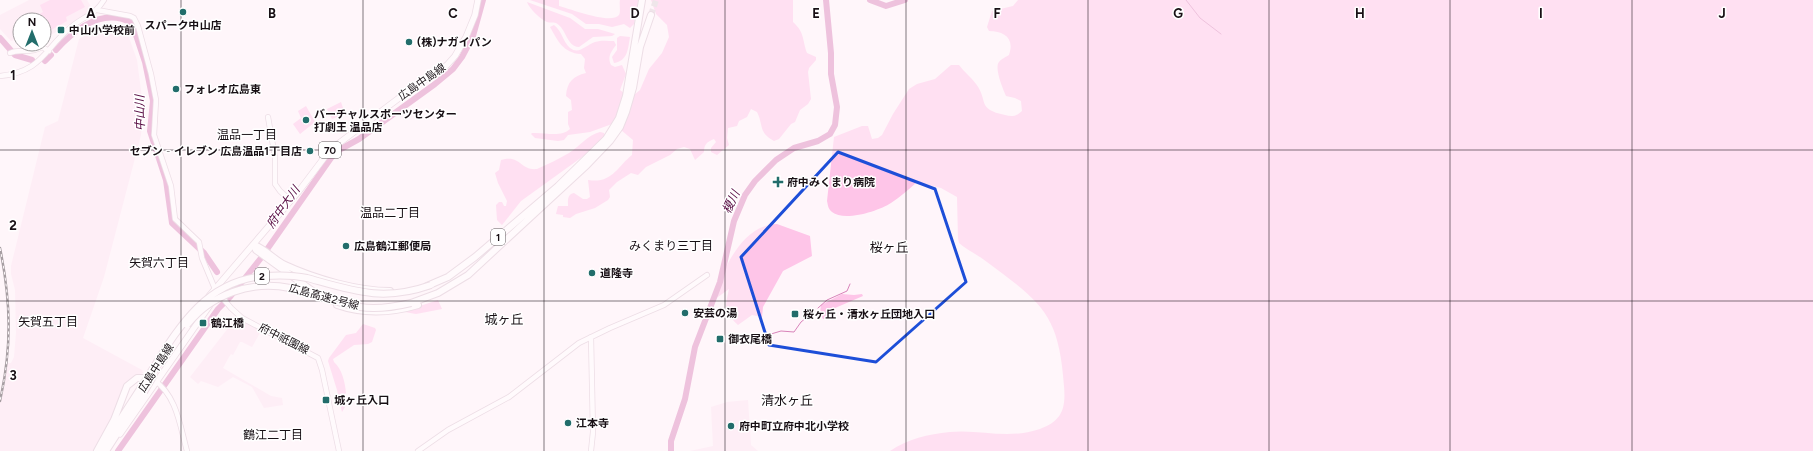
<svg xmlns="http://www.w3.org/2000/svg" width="1813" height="451" font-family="Figtree,'Noto Sans JP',sans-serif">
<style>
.built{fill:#fde4f2}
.green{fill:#fec5e8}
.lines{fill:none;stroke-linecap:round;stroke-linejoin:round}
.stream{stroke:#d984ba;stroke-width:1}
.river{stroke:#d984ba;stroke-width:6}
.highway-tunnel{stroke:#dcd3d8;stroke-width:6;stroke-dasharray:6 3;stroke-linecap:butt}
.secondary-casing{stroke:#d7c1ce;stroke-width:6}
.primary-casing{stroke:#d7c1ce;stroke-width:7}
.highway-casing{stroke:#d7c1ce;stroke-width:8}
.secondary{stroke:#fff;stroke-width:4.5}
.primary{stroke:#fff;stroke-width:5.5}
.highway{stroke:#fff;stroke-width:6}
.rail-casing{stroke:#3b3338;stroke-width:2.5}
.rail{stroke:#fff;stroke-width:1;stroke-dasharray:3;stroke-linecap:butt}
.highway-bridge-casing{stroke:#d7c1ce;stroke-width:8;stroke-linecap:butt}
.highway-bridge{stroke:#fff;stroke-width:6}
.marked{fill:none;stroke:#1d4ed8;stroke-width:3;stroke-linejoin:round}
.grid{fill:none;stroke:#181015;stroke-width:1;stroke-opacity:0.55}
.poi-dot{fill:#226d6b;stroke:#fff;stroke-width:1.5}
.labels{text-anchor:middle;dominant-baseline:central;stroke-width:3;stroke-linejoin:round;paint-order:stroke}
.shield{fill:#fff;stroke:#5d585b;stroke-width:1}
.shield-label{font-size:10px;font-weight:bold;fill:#181015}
.poi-label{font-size:11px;font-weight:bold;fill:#181015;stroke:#fff;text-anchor:start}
.street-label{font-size:11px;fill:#181015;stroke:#fff}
.water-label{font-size:12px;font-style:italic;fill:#560941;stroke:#fff}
.neighbourhood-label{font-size:12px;fill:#181015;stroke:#fff}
.quarter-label{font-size:13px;fill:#181015;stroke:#fff}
.grid-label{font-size:13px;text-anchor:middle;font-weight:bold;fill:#181015;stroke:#fff;stroke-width:3;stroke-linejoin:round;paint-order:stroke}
</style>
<rect width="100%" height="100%" fill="#fff5fa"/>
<!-- built -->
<path class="built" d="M29,0H87L93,10L44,39V20H20V44H37L33,47L24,46L18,44L14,40L11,41L0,29V15Z
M100,26H119L126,29L137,60L143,106L141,135L104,277L83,338L142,370L143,373L129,380L124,386L117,407L94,451H0V396L6,363H11L14,357L16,333L15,290L11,274V266L45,127L58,121L79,39Z
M236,318L261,331L252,347L242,342H240L233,355L231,354L229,357L223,368L271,396L282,398L283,405L264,408L252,387L233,377L218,387L201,381L198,384L190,377Z
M748,400L751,445L758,451H690L713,446L711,407L727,402Z"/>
<!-- green -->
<path class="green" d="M50,0H81L85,7L66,17L67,21L44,34V20H36L35,17L43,12L40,5Z
M530,0H559V6C571,9 611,25 619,15C621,12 619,4 620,0H638L634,24L630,28L624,24L612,27L599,24H586L572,14Z
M651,0H793V22C805,33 802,39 807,53L816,57V60L809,68L808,72L811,99L808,104L800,110L795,122L791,124L779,139L774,141C758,132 764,126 757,112L751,109L747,117L739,121L737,126L728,128L727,138L729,145L717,155L711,152V148L716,142L714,139C707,142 704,144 704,152L695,160L690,149L684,147L677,149L670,155L646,167L638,175L631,173L617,182L609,190L610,197L608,200L595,208L576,214L570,218L563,217V215L556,214L558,206H568C568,201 567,194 574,193L583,199H587L590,197L588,180C612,184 617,167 632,155L633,140L621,130L627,117L634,95L640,90L649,69L662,53L669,37L667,25L656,14Z
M1018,0H1813V451H890C908,439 928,434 950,432C981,429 1007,440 1040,429C1062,421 1066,409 1064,386C1059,314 1042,303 987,262C978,255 967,250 959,243L958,238L957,197L941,188L917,182C909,189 900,197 891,203C879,211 844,222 832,212C828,209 828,205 827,201L834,137L862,126H868L872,139L878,138L882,135L893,114L909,89L917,84L935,79L951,65H959C964,72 971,77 976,84C989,101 976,109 1005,115C1012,117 1017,116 1022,111L1021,101L1015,98L1006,96C1003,89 994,68 999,62C1001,59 1006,57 1009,55C1015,38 1004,31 989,31L987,27L992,11L1013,6Z
M527,2L570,18L585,29H598L615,34L612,36L593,37L579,47C566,46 567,29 556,23C553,22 550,23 547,22C540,19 529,8 527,2Z
M554,25C562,31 563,42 570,48C579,55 586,45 595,42C602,40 607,41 614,41L616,45C611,52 607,57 611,65L615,67L622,65L626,74L620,90L624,93L618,112L612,124L590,132L568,135L564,140L558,141L535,138L531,134L532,133C544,132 561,138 570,129L568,124V112L572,110L571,100L566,96C567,82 573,76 586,73L584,68L585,59L581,54C563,53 558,41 550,27Z
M620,36L630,37C628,48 628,61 614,63L612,57L617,50V38Z
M341,102L345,114L332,119L327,109Z
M306,106L315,122L300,134L293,124L301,118L298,111Z
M600,132L604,133L605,136L589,152L521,201L502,225L497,220L496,205L499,202H502L504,206H506L507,201L498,183L495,173L499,170L501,160C521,154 520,171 537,169C548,164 559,159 569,153C580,146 588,135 600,132Z
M777,224L810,236L812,256L783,271L763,307L762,317L752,315L738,325C723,311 725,308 729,289L711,302C723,272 740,225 777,224Z
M842,294L854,295L862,294L863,296L835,308L827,319H823L820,313L821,305Z
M438,300L442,309L416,314L405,312V311Z
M363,324L375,328L376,330L372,342L368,344L354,345L333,359L334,362C342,369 345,382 346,393L342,397L345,407L342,412L337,390L328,361L329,358L346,335L356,333Z"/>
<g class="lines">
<!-- stream -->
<path class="stream" d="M1186,0L1200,18L1221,34
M818,308L827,300L847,291L850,284
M771,334L781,331L794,332L801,322L811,314"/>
<!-- river -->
<path class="river" d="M870,0L886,6L905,0
M0,38L15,55L32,60
M56,50C75,29 103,7 132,23L145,62L153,101L150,131L166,180L172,223L204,253L217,272
M45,61L51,55
M118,451L218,309L230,297L261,258L331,158L339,150L359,139L435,84L453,69L462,57L473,36L483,0
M671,451V441L685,399L695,347L720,282L734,221L745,195L755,181L776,160L794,148L818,141L830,134L835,125L837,107L831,74V53L826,0"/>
<!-- highway-tunnel -->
<path class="highway-tunnel" d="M651,15L656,0"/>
<defs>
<path id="secondary" d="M97,10L130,16L134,18L138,26L151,74L156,100L154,135L171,186L175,219L199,242L202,258L215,289L231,308L242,318L318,358L322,370L339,451
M10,53C21,48 28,55 42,47L49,51
M0,76C42,72 44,49 71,27C83,17 96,14 104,0
M268,117L275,157V184L280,191L291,201
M154,380C177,396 180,426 187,451
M418,451L448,430L509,397L579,343L610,328L664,305L707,275
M591,451L593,432L591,337"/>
<path id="primary" d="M209,296L299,191L330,150L415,86L447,65L455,56L466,37L475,15L478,0
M151,377L165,354
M120,434L210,305
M102,451L112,434"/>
<path id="highway" d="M254,245C266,249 274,260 285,265C315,279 358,291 390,291
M254,245L256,250L318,295
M427,286L448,277L475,257L558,186L606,139L619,118L626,96L642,0
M411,303L438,293L468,275L587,165L610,141L620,127L626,112L633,88L640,47L651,15
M337,305C363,314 391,313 418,305
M109,437L140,389
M97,451L114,420L127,386L137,378H151
M106,451L144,392"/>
</defs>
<!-- secondary casing -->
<use href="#secondary" class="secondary-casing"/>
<!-- primary casing -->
<use href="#primary" class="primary-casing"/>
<!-- highway casing -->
<use href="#highway" class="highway-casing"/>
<!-- secondary -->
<use href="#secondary" class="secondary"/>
<!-- primary -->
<use href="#primary" class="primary"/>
<!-- highway -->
<use href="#highway" class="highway"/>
<defs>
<path id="rail" d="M0,248C11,302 12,347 0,401"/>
</defs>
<!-- rail casing -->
<use href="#rail" class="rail-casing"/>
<!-- rail -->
<use href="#rail" class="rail"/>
<defs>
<path id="highway-bridge" d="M187,325C211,294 252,280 290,288C314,293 336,304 360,307C377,310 394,307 411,303
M140,389C172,340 198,281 265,276C279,275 293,275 307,278C354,291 383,302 431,285
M144,392L154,375"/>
</defs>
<!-- highway-bridge casing -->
<use href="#highway-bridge" class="highway-bridge-casing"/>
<!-- highway-bridge -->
<use href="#highway-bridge" class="highway-bridge"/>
</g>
<!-- marked area -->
<path d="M0 0H1813V451H0ZM838,152L935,189L966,282L876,362L769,345L741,257Z" fill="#fff5fa" fill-opacity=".55" fill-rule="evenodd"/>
<path class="marked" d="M838,152L935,189L966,282L876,362L769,345L741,257Z"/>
<!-- grid -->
<path class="grid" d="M181,0V451M363,0V451M544,0V451M725,0V451M906,0V451M1088,0V451M1269,0V451M1450,0V451M1632,0V451M0,150H1813M0,301H1813"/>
<!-- markers -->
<g class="poi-dot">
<circle cx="183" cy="12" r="4"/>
<rect x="57" y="26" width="8" height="8" rx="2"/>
<circle cx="409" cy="42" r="4"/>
<circle cx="176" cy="89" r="4"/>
<circle cx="306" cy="120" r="4"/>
<circle cx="310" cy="151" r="4"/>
<path d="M776 176h4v4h4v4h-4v4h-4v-4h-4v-4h4z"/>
<circle cx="346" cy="246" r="4"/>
<circle cx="592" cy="273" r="4"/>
<circle cx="685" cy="313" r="4"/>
<rect x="791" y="310" width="8" height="8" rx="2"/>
<rect x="199" y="319" width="8" height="8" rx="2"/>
<rect x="716" y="335" width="8" height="8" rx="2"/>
<rect x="322" y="396" width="8" height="8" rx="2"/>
<circle cx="568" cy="423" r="4"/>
<circle cx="731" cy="426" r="4"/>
</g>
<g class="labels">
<!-- shield labels -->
<g class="shield">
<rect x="319" y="142" width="22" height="16" rx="3"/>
<rect x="491" y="229" width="14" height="16" rx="3"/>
<rect x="255" y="268" width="14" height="16" rx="3"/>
</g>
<g class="shield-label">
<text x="330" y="150">70</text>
<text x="498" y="237">1</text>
<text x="262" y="276">2</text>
</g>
<!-- poi labels -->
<g class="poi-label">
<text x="183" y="25" text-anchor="middle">スパーク中山店</text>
<text x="69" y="30">中山小学校前</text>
<text x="417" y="42">(株)ナガイパン</text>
<text x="184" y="89">フォレオ広島東</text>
<text x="314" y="114">バーチャルスポーツセンター<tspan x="314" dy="13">打劇王 温品店</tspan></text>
<text x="302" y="151" text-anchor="end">セブン‐イレブン 広島温品1丁目店</text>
<text x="787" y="182">府中みくまり病院</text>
<text x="354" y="246">広島鶴江郵便局</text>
<text x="600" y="273">道隆寺</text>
<text x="693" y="313">安芸の湯</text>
<text x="803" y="314">桜ヶ丘・清水ヶ丘団地入口</text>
<text x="211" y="323">鶴江橋</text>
<text x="728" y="339">御衣尾橋</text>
<text x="334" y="400">城ヶ丘入口</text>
<text x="576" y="423">江本寺</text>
<text x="739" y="426">府中町立府中北小学校</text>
</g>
<!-- street labels -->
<g class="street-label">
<text transform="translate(422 82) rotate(-35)">広島中島線</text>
<text transform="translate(324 297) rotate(15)">広島高速2号線</text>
<text transform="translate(284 339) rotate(27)">府中祇園線</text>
<text transform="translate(156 368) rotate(-57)">広島中島線</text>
</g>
<!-- water labels -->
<g class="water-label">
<text transform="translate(140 113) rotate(-91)">中山川</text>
<text transform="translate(731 202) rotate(-65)">榎川</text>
<text transform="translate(283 207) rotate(-55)">府中大川</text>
</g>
<!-- neighbourhood labels -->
<g class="neighbourhood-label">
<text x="247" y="135">温品一丁目</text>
<text x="390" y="213">温品二丁目</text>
<text x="671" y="246">みくまり三丁目</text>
<text x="159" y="263">矢賀六丁目</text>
<text x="48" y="322">矢賀五丁目</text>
<text x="273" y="435">鶴江二丁目</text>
</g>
<!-- quarter labels -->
<g class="quarter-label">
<text x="889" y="247">桜ヶ丘</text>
<text x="504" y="319">城ヶ丘</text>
<text x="787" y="400">清水ヶ丘</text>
</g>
</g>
<g class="grid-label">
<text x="91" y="18">A</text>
<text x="272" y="18">B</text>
<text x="453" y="18">C</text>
<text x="635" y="18">D</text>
<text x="816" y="18">E</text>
<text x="997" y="18">F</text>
<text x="1178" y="18">G</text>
<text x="1360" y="18">H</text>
<text x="1541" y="18">I</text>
<text x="1722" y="18">J</text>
<text x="13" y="80">1</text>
<text x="13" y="230">2</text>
<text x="13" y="380">3</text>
</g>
<!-- north arrow -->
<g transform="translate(32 32)"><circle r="19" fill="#ffffff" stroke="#a39fa1"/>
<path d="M0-3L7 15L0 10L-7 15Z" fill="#226d6b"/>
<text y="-6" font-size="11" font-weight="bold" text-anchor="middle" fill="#181015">N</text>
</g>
</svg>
